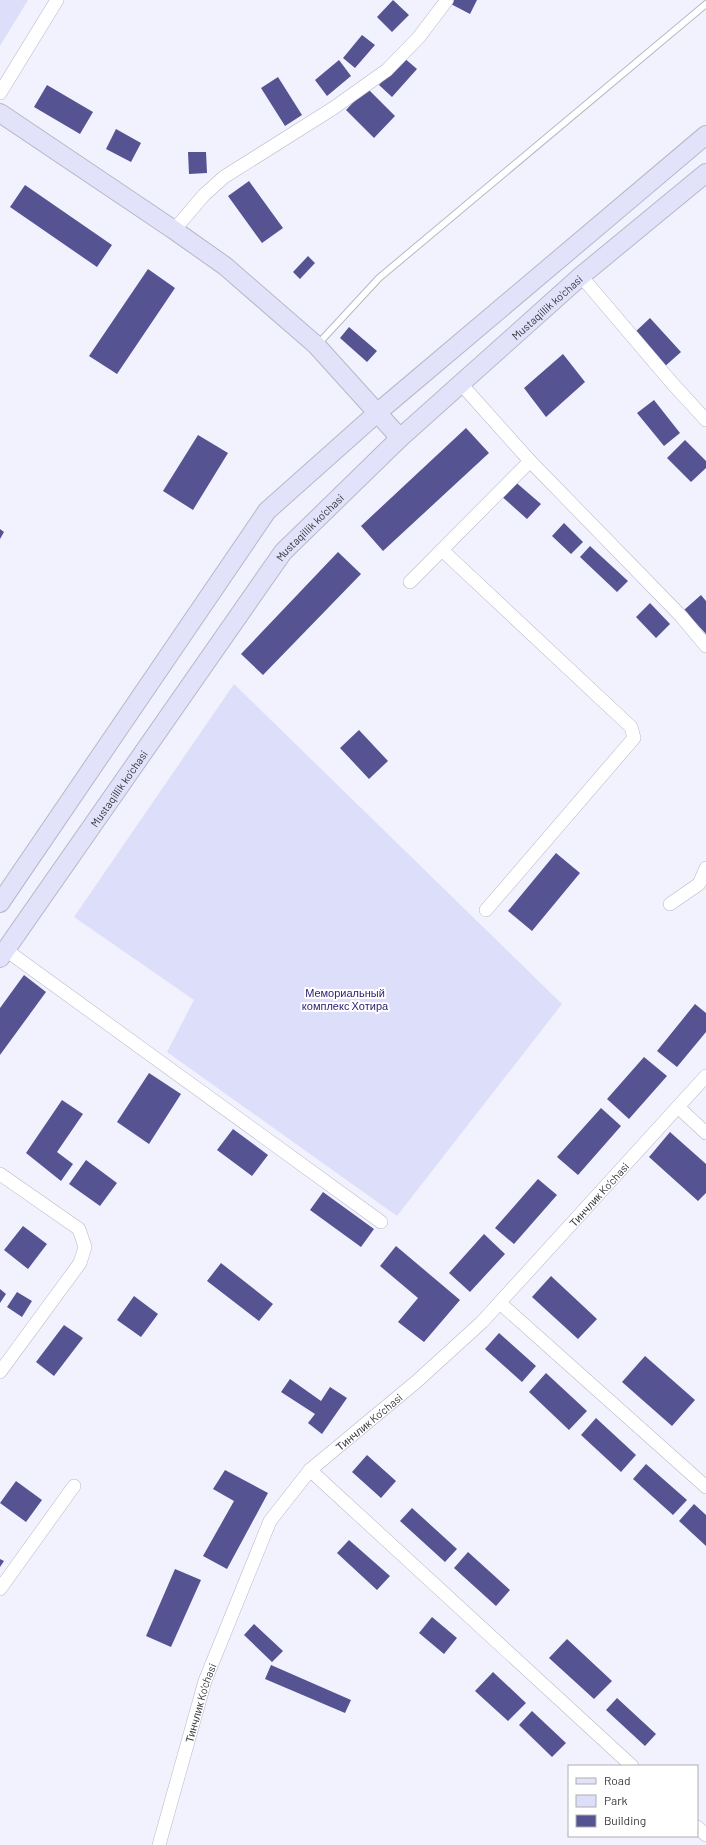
<svg xmlns="http://www.w3.org/2000/svg" width="706" height="1845" font-family="Barlow,sans-serif">
<style>
.green{fill:#dddef9}
.building{fill:#565393}
.lines{fill:none;stroke-linecap:round;stroke-linejoin:round}
.lane-casing{stroke:#b7b8c7;stroke-width:8}
.street-casing{stroke:#b7b8c7;stroke-width:14}
.secondary-casing{stroke:#b7b8c7;stroke-width:20}
.lane{stroke:#fff;stroke-width:6}
.street{stroke:#fff;stroke-width:13}
.secondary{stroke:#e2e2fb;stroke-width:18}
.labels{text-anchor:middle;dominant-baseline:central;stroke-width:4;stroke-linejoin:round;paint-order:stroke}
.street-label{font-size:11px;fill:#37373d;stroke:#fff}
.park-label{font-size:11px;fill:#302274;stroke:#fff}
</style>
<rect width="100%" height="100%" fill="#f1f2fe"/>
<!-- green -->
<path class="green" d="M0,0H28L0,46Z
M234,684L562,1004L397,1216L167,1052L194,1000L74,917Z"/>
<!-- building -->
<path class="building" d="M393,0L409,15L392,32L377,17Z
M448,0H477L470,14L447,2Z
M362,35L375,45L355,68L343,58Z
M403,57L417,69L392,97L379,85Z
M339,60L351,76L327,96L315,80Z
M278,77L302,115L285,126L261,88Z
M47,85L93,112L80,134L34,107Z
M367,88L395,116L374,138L346,110Z
M116,129L141,143L131,162L106,149Z
M188,152H206L207,173L189,174Z
M249,181L283,228L262,243L228,196Z
M25,185L112,245L97,267L10,207Z
M308,256L315,263L300,279L293,272Z
M148,269L175,288L117,374L89,356Z
M650,318L681,352L663,368L633,334Z
M349,327L377,351L367,362L340,338Z
M563,354L585,382L546,417L524,388Z
M654,400L680,433L664,446L637,413Z
M466,428L489,453L383,551L361,526Z
M198,435L228,453L193,510L163,491Z
M685,440L706,461V468L691,482L667,458Z
M512,479L541,504L527,519L499,494Z
M564,523L583,542L571,554L552,536Z
M0,529L4,532L0,539Z
M590,546L628,581L617,592L580,557Z
M338,552L361,574L263,675L241,654Z
M701,595L706,601V634L684,610Z
M650,603L670,624L656,638L636,617Z
M359,730L388,761L369,779L340,748Z
M556,853L580,873L532,931L508,911Z
M24,975L46,992L0,1055V1008Z
M695,1004L706,1013V1032L677,1067L657,1051Z
M644,1057L667,1076L629,1119L607,1099Z
M149,1073L181,1094L149,1144L117,1122Z
M62,1100L83,1114L57,1152L73,1164L61,1181L26,1153Z
M601,1108L621,1126L578,1175L557,1157Z
M233,1129L268,1155L252,1176L217,1150Z
M670,1132L706,1164V1193L698,1201L649,1157Z
M86,1160L117,1183L100,1206L69,1184Z
M538,1179L557,1195L514,1244L495,1228Z
M323,1192L374,1229L361,1247L310,1210Z
M23,1226L47,1244L28,1269L4,1250Z
M484,1234L505,1254L470,1292L449,1273Z
M396,1246L460,1300L424,1342L398,1322L418,1298L380,1266Z
M221,1263L273,1304L259,1321L207,1281Z
M551,1276L597,1319L578,1339L532,1297Z
M0,1289L6,1294L0,1303Z
M17,1292L32,1301L22,1317L7,1307Z
M134,1296L158,1314L141,1337L117,1320Z
M64,1325L83,1338L54,1376L36,1362Z
M499,1333L536,1366L522,1382L485,1349Z
M645,1356L695,1400L672,1426L622,1382Z
M546,1373L587,1411L569,1430L529,1392Z
M290,1379L321,1401L330,1387L347,1398L322,1434L308,1423L315,1414L281,1392Z
M596,1418L636,1455L621,1472L581,1435Z
M367,1455L396,1481L381,1498L352,1472Z
M646,1464L687,1500L673,1515L633,1479Z
M225,1470L268,1493L227,1569L203,1556L234,1501L213,1489Z
M16,1481L42,1500L26,1522L0,1503Z
M694,1504L706,1515V1546L679,1521Z
M412,1508L457,1549L445,1562L400,1521Z
M349,1540L390,1576L377,1590L337,1553Z
M468,1552L510,1590L496,1606L454,1568Z
M0,1559L4,1561L0,1567Z
M175,1569L201,1580L171,1647L146,1636Z
M432,1617L457,1638L444,1654L419,1633Z
M254,1624L283,1651L272,1662L244,1635Z
M567,1639L612,1681L594,1699L549,1658Z
M271,1665L351,1700L345,1713L265,1679Z
M493,1672L526,1703L508,1721L475,1691Z
M617,1698L656,1734L645,1746L606,1710Z
M532,1711L566,1743L552,1757L519,1725Z"/>
<g class="lines">
<defs>
<path id="lane" d="M318,344L379,278L706,4"/>
<g id="street">
<path d="M0,93L57,0"/>
<path d="M174,230L204,195L224,177L332,109L387,70L419,37L447,0"/>
<path d="M581,276L672,383L706,420"/>
<path d="M462,385L530,461L681,616L706,646"/>
<path d="M442,550L631,727L634,738L486,910"/>
<path d="M410,582L530,461"/>
<path d="M670,904L699,884L706,868"/>
<path d="M6,950L381,1222"/>
<path d="M678,1107L706,1133"/>
<path d="M0,1174L79,1229L85,1247L80,1263L0,1372"/>
<path d="M500,1303L706,1487"/>
<path d="M310,1470L632,1766"/>
<path d="M0,1589L74,1486"/>
<path d="M697,1827L706,1835"/>
<path id="s1" d="M159,1845L205,1681L270,1521L310,1470L416,1382L482,1322L706,1076"/>
</g>
<g id="secondary">
<path d="M0,113L174,230L225,266L316,345L400,438"/>
<path d="M0,903L267,511L377,413L706,135"/>
<path id="s2" d="M0,958L283,552L400,438L581,276L706,173"/>
</g>
</defs>
<!-- lane casing -->
<use href="#lane" class="lane-casing"/>
<!-- street casing -->
<use href="#street" class="street-casing"/>
<!-- secondary casing -->
<use href="#secondary" class="secondary-casing"/>
<!-- lane -->
<use href="#lane" class="lane"/>
<!-- street -->
<use href="#street" class="street"/>
<!-- secondary -->
<use href="#secondary" class="secondary"/>
</g>
<g class="labels">
<!-- street labels -->
<g class="street-label">
<text stroke="none"><textPath href="#s2" startOffset="855">Mustaqillik ko’chasi</textPath></text>
<text stroke="none"><textPath href="#s2" startOffset="531">Mustaqillik ko’chasi</textPath></text>
<text stroke="none"><textPath href="#s2" startOffset="207">Mustaqillik ko’chasi</textPath></text>
<text stroke="none"><textPath href="#s1" startOffset="808">Тинчлик Ko’chasi</textPath></text>
<text stroke="none"><textPath href="#s1" startOffset="484">Тинчлик Ko’chasi</textPath></text>
<text stroke="none"><textPath href="#s1" startOffset="148">Тинчлик Ko’chasi</textPath></text>
</g>
<!-- park labels -->
<g class="park-label">
<text x="345" y="992">Мемориальный<tspan x="345" dy="13">комплекс Хотира</tspan></text>
</g>
</g>
<!-- legend -->
<rect x="568" y="1765" width="130" height="72" fill="#ffffff" stroke="#afafb1"/>
<rect x="576" y="1778" width="20" height="6" fill="#e2e2fb" stroke="#afafb1"/>
<text x="604" y="1785" font-size="12" fill="#37373d">Road</text>
<rect x="576" y="1795" width="20" height="12" fill="#dddef9" stroke="#afafb1"/>
<text x="604" y="1805" font-size="12" fill="#37373d">Park</text>
<rect x="576" y="1815" width="20" height="12" fill="#565393" stroke="#afafb1"/>
<text x="604" y="1825" font-size="12" fill="#37373d">Building</text>
</svg>
